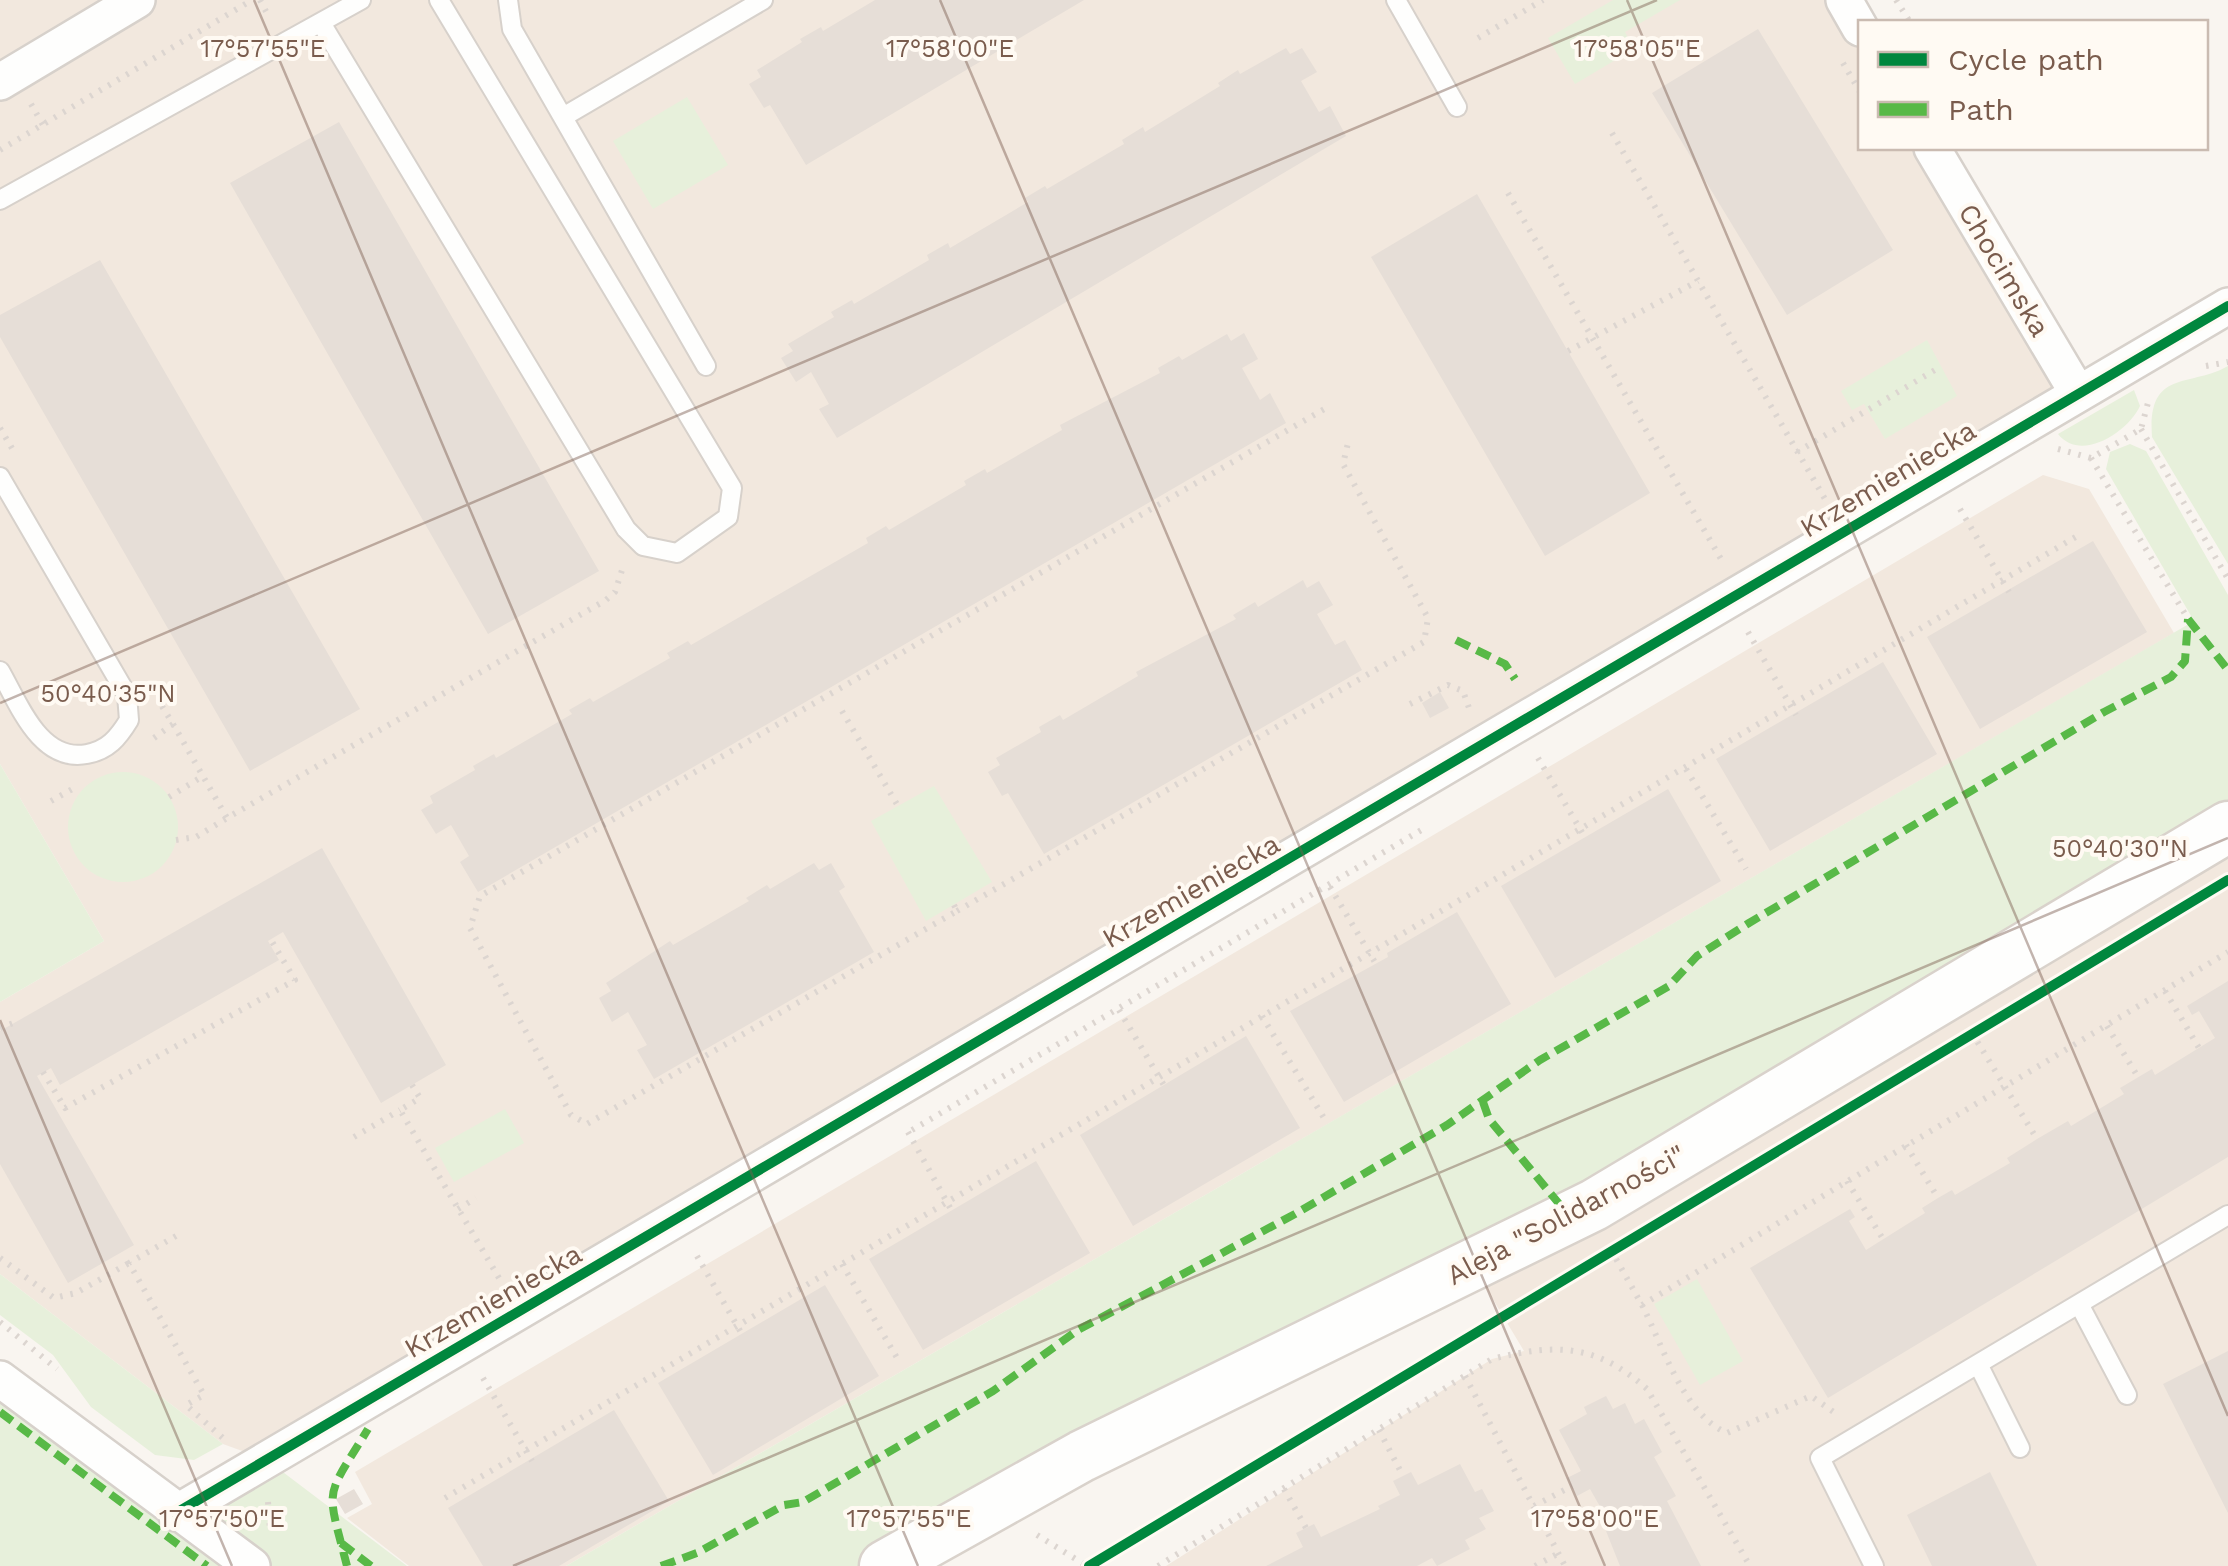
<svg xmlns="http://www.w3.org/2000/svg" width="2228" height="1566" font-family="'Work Sans',sans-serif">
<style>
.residential{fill:#f2e8de}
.green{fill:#e7f0db}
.building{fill:#e6ded7}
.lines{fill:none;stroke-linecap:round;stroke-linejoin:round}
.lane-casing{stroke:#d7d1cb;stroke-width:22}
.street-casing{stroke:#d7d1cb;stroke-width:40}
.secondary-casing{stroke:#d9d2cb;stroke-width:55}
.path{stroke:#dcd5d0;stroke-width:6;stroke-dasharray:2.5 8;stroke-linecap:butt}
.lane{stroke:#fefefd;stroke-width:18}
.street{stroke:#fefefd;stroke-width:35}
.secondary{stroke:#fefefd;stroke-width:50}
.quiet{stroke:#58b947;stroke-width:8;stroke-dasharray:15 8;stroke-linecap:butt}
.cycleway-casing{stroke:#fffaf3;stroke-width:16}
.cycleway{stroke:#00873e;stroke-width:10}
.ticks{fill:none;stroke:#7a5c4d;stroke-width:2.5;stroke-opacity:0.45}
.labels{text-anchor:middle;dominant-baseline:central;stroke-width:8;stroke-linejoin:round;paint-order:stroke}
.street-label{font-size:28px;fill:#7a5c4d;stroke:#fffaf3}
.ticks-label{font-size:25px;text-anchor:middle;fill:#7a5c4d;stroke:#fffaf3;stroke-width:8;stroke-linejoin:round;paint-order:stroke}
</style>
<rect width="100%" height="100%" fill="#f9f5f0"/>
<!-- residential -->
<path class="residential" d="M0,0H1843L1860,33V148H1922L2053,389L267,1460L223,1444L0,1274V1002L104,941L0,764Z
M2043,475L2089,489L2174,633L566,1566H409L347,1518L372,1504L355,1472Z
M2228,827V1566H1166L1492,1359L1524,1351L1473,1266Z"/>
<!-- green -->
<path class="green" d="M1613,0H1680L1625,32L1634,49L1575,84L1548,38Z
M687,97L728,165L653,209L613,141Z
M1927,340L1957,396L1885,439L1864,404L1852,410L1841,391Z
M2228,366V564L2152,437C2147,368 2190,388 2228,366Z
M2134,390L2140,406C2128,432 2081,463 2058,434Z
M2130,444L2146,451L2228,595V826L919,1566H566L2194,621L2106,469L2110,452Z
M0,764L104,941L0,1002Z
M68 827a55 55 0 1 1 110 0a55 55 0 1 1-110 0Z
M934,786L992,882L926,921L871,821Z
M505,1109L524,1143L454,1182L435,1148Z
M0,1274L223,1444L194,1460L155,1455L91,1407L53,1355L0,1315Z
M1697,1279L1743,1361L1700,1385L1654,1304Z
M0,1379L252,1566H0Z
M267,1460L407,1566H270L198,1513Z"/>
<!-- building -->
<path class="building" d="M875,0H1084L806,165L770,105L764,108L749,84L761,77L757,70L802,42L800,39L821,27L823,31Z
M1758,29L1893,250L1787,315L1652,93Z
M1286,48L1290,54L1302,48L1317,72L1301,81L1319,112L1330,106L1346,136L837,438L819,409L829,404L811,372L796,382L781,358L793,351L788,344L834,317L831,312L852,300L854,304L929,260L927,255L948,243L950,248L1028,202L1025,198L1045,186L1047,189L1124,144L1122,140L1143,127L1145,132L1220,86L1218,83L1238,70L1240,74Z
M339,122L599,571L488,634L230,183Z
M1477,194L1650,493L1545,556L1371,257Z
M100,260L360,709L250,771L0,337V315Z
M1244,333L1258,359L1242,368L1260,400L1270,393L1286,423L478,892L460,862L469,856L451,825L436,834L421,810L433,803L430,796L475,770L473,766L494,754L496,758L572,714L569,710L590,698L593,702L670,658L667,653L688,641L691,645L868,543L866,538L886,526L889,530L966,485L964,481L985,469L987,473L1062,430L1060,425L1160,373L1158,368L1179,356L1182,360L1227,334L1231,341Z
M2093,541L2147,632L1980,729L1927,637Z
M1303,580L1307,588L1319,581L1333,605L1317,614L1335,645L1345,640L1362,670L1044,854L1008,793L1002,796L988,772L1000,765L996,758L1041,732L1039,727L1060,715L1063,720L1138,676L1136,672L1236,619L1233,615L1255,602L1258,607Z
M1883,662L1937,754L1770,851L1716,759Z
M1440,692L1449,708L1430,718L1422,703Z
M1668,789L1721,881L1555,978L1501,886Z
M322,848L446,1065L381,1103L283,932L268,941L279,960L60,1085L51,1068L37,1076L134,1245L68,1283L0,1164V1031Z
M814,863L819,870L831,863L845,887L839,891L874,952L654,1079L637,1050L647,1045L628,1012L612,1022L599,998L611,991L606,983L670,941L673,945L749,901L746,898L767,885L770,889Z
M1457,912L1511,1004L1344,1102L1290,1011L1388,957L1387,953Z
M2228,981V1157L1828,1398L1750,1268L1850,1209L1855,1217L1849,1221L1866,1250L1925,1213L1922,1208L1938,1198L1952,1190L1955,1195L2010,1163L2007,1158L2037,1139L2068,1121L2071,1126L2124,1094L2120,1088L2152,1069L2155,1075L2215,1038L2199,1011L2192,1015L2187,1006Z
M1246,1036L1300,1128L1133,1226L1080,1135Z
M1036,1161L1090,1253L923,1350L869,1259Z
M825,1285L879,1376L713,1475L658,1383Z
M2228,1351V1513L2163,1384Z
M1606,1396L1613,1409L1625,1403L1635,1424L1644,1419L1662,1452L1654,1457L1676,1496L1667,1501L1701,1566H1620L1606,1531L1615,1527L1605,1508L1602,1510L1590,1489L1577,1496L1567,1478L1581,1471L1559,1430L1587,1414L1584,1407Z
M614,1410L669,1501L559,1566H483L448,1508Z
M1460,1464L1475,1492L1482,1489L1494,1511L1479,1518L1486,1529L1465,1540L1470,1549L1437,1566L1432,1558L1417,1566H1266L1303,1547L1296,1533L1314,1524L1321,1537L1380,1509L1378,1506L1400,1495L1393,1481L1411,1472L1418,1485Z
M1990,1472L2037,1566H1932L1907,1515Z
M354,1489L363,1504L345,1514L336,1499Z"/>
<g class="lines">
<defs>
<path id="lane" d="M508,0L512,29L706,366
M1396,0L1457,107
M321,23L626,529L643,546L677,553L728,517L732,488L439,0
M563,117L763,0
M0,200L361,0
M0,477L127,695L129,720C118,738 108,750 87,754C40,763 19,704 0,671
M2079,1304L2127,1395
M1978,1364L2020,1448
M1874,1566L1820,1458L2228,1215"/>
<path id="street" d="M1844,0L1860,28
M0,82L137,0
M1932,148L2077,392
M0,1379L252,1566
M176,1513L2228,306"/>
<path id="secondary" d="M885,1566L1082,1456L1594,1205L2228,827"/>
</defs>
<!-- lane casing -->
<use href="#lane" class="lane-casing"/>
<!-- street casing -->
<use href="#street" class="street-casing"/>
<!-- secondary casing -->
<use href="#secondary" class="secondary-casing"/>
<!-- path -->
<path class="path" d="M260,0L269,17
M1896,0L1910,22
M1478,38L1543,0
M1843,63L1860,92
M31,104L43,125
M1612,133L1825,499
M0,150L252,0
M1508,193L1721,559
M1568,351L1698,281
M2206,366L2228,362
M0,428L13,450
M2141,429L2228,579
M2058,449L2091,458L2141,429L2149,399
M1797,452L1940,367
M2091,458L2188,619
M1960,509L2009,592
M1748,632L1796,715
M1410,704L1448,685L1463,691L1469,708
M842,711L898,806
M173,724L227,818L606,600L615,592L623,567
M154,738L173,724L160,703
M1538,758L1586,839
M1686,769L1746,869
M169,797L203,776
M51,801L76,787
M176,840L196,837L227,818
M1330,887L1376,964
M954,905L957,911L587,1124L571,1115L470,928L480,896L1328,407
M957,911L1424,642L1428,618L1343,464L1348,443
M2165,991L2199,1048
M1119,1010L1165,1087
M1262,1016L1324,1118
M2107,1026L2138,1077
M0,1028L16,1022
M1972,1033L2037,1139
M43,1072L65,1108L295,980L271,940
M412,1085L420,1098L400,1110L499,1278
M912,1130L1423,829
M908,1132L953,1213
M354,1137L400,1110
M1906,1145L1938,1198
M1847,1181L1883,1239
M458,1209L476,1198
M176,1236L129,1263L204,1395L186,1405L224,1439
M1611,1250L1642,1305L2228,952
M697,1256L743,1336
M0,1258L54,1298L76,1293L129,1263
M842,1264L900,1363
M1642,1305C1663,1346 1683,1414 1727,1433L1811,1396L1835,1413
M0,1322L57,1369
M1465,1376L1565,1566
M483,1378L532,1461
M1379,1430L1403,1476
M1284,1489L1306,1528
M445,1498L2079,535
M268,1502L270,1529
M1534,1506L1572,1486
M1037,1535L1087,1566
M1158,1566L1492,1359C1556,1343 1597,1344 1647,1389L1750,1566
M1535,1566L1559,1553"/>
<!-- lane -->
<use href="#lane" class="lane"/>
<!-- street -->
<use href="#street" class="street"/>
<!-- secondary -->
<use href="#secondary" class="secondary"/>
<!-- quiet -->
<path class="quiet" d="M2188,619L2228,670
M1456,640L1505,664L1515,679
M1483,1102L1489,1119L1570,1217
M0,1412L207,1566
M341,1543L371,1566
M347,1566C326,1484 324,1501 368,1429
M661,1566L697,1553L784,1505L803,1502L993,1391L1078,1330L1295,1214L1447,1125L1540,1060L1669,986L1697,956L1749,923L2104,712L2171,677L2185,661L2188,619"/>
<defs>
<path id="cycleway" d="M176,1513L2228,306
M1089,1566L2228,880"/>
</defs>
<!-- cycleway casing -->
<use href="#cycleway" class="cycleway-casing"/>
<!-- cycleway -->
<use href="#cycleway" class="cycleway"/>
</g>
<!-- ticks -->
<path class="ticks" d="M254,0L918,1566M940,0L1605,1566M1627,0L2228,1416M0,703L1657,0M0,1020L232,1566M513,1566L2228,838"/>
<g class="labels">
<!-- street labels -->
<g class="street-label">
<text transform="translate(2004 270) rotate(59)">Chocimska</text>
<text transform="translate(1888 479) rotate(-31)">Krzemieniecka</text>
<text transform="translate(1191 891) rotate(-30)">Krzemieniecka</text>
<text transform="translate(1566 1215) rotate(-28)">Aleja "Solidarności"</text>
<text transform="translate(493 1301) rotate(-30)">Krzemieniecka</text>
</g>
</g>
<g class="ticks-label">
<text x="263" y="57">17°57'55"E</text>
<text x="950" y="57">17°58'00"E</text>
<text x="1637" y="57">17°58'05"E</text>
<text x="108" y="702">50°40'35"N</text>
<text x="2120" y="857">50°40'30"N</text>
<text x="222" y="1527">17°57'50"E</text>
<text x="909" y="1527">17°57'55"E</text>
<text x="1595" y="1527">17°58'00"E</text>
</g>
<!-- legend -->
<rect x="1858" y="20" width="350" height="130" fill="#fffaf3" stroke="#cabbb1" stroke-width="2.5"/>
<rect x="1878" y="52" width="50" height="15" fill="#00873e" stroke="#cabbb1" stroke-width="2.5"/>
<text x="1948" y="70" font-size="30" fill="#7a5c4d">Cycle path</text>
<rect x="1878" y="102" width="50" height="15" fill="#58b947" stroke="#cabbb1" stroke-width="2.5"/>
<text x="1948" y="120" font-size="30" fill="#7a5c4d">Path</text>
</svg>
